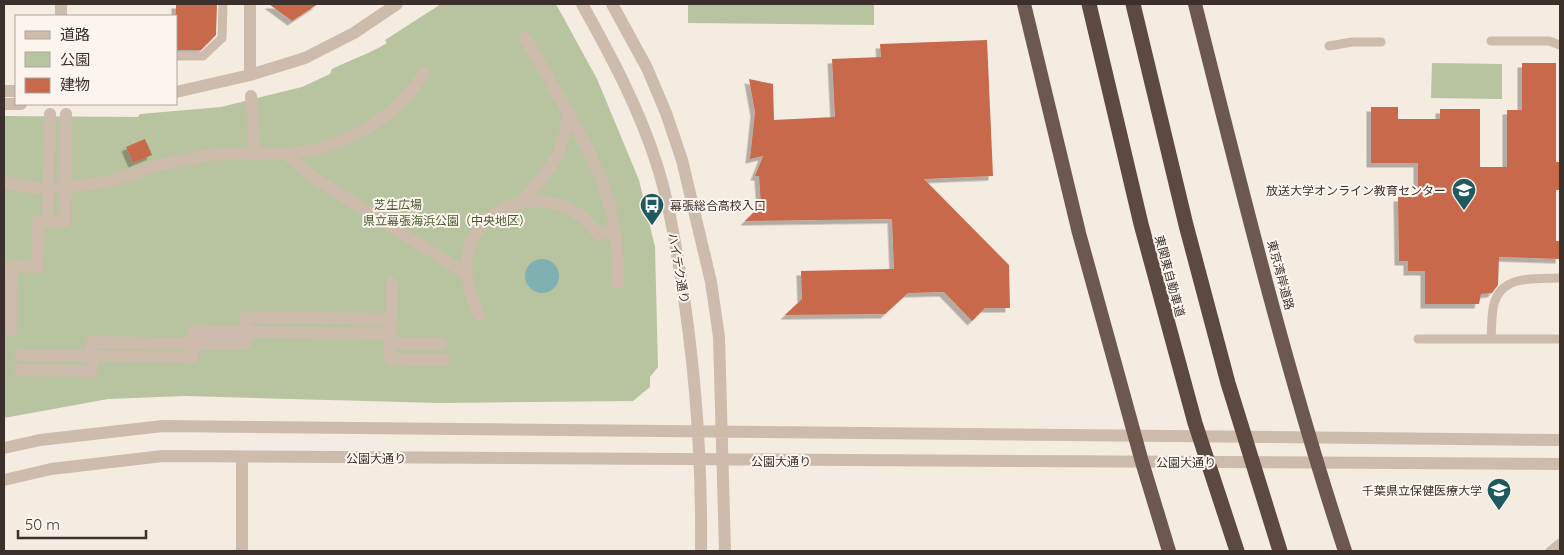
<svg xmlns="http://www.w3.org/2000/svg" width="1564" height="555" font-family="Quicksand,'Noto Sans JP',sans-serif">
<style>
.green{fill:#b8c4a0}
.water{fill:#7fb0b2}
.building{fill:#c8694b;filter:url(#shadow)}
.lines{fill:none;stroke-linecap:round;stroke-linejoin:round}
.service{stroke:#cdbbac;stroke-width:9}
.pedestrian{stroke:#cdbbac;stroke-width:12}
.tertiary{stroke:#cdbbac;stroke-width:12}
.trunk{stroke:#6c584f;stroke-width:14}
.motorway-bridge{stroke:#5c4a42;stroke-width:15}
.labels{text-anchor:middle;dominant-baseline:central;stroke-width:4;stroke-linejoin:round;paint-order:stroke}
.poi-label{font-size:12px;fill:#3b302b;stroke:#fbf5ee;text-anchor:end}
.park-label{font-size:12px;fill:#4a5a2e;stroke:#fbf5ee}
.street-label{font-size:12px;fill:#3b302b;stroke:#fbf5ee}
</style>
<defs>
<filter id="shadow"><feDropShadow dx="-4.5" dy="4.5" stdDeviation="0" flood-color="#0004"/></filter>
</defs>
<rect width="100%" height="100%" fill="#f4ebe1"/>
<!-- green -->
<path class="green" d="M441,4H556L597,79L639,180L655,247L658,367L650,377V387L633,401L439,403L185,396L108,399L4,418V116L138,117L140,114L221,107L302,87L330,74L332,69C350,60 369,54 387,43L385,40Z
M688,4H874V25L688,23Z
M1432,63L1502,64V99L1431,98Z"/>
<!-- water -->
<path class="water" d="M525 276a17 17 0 1 1 34 0a17 17 0 1 1-34 0Z"/>
<!-- building -->
<path class="building" d="M176,4H217L216,35L201,50H176Z
M269,4H318L292,21Z
M987,40L993,176L924,179L1009,265L1010,308H985L972,321L944,292L908,293L885,314L785,315L802,299L801,271L894,269L892,219L745,221L761,205L759,176H755L763,156L750,159L755,112L749,79L773,84L774,120L835,117L832,59L881,57L880,44Z
M1522,63H1556V162H1559L1560,175V190H1556V241H1560V259L1499,257L1498,285L1492,293L1481,294L1479,304H1425V271H1408V261H1399L1398,197H1418V163H1371V107H1398V119H1440V109H1480V167H1507V110H1522Z
M145,139L152,155L133,163L126,147Z"/>
<g class="lines">
<!-- service -->
<path class="service" d="M1491,41H1549L1560,45
M1329,46L1352,42H1381
M176,56H203L222,38L223,4
M1418,339H1560
M1491,339C1492,328 1491,315 1494,304C1502,274 1536,279 1560,278
M1550,551L1560,543"/>
<!-- pedestrian -->
<path class="pedestrian" d="M525,38C539,60 550,82 563,104C599,166 620,210 618,283
M251,96L255,153
M286,154C342,149 393,121 424,73
M4,182L35,188H66L114,180L159,165L209,155L243,153L286,154L311,176L467,274
M522,202C550,166 563,161 568,112
M48,221L50,114
M479,315C471,297 464,276 467,256C476,206 538,187 577,213C586,219 592,228 599,235L615,228
M391,319V283
M11,331L12,266L37,267L38,221H65L66,114
M390,343V359L444,360
M20,355L92,356V342L194,344V331L245,332L246,317L391,319L390,343L442,344
M20,370L92,371V356L193,357L194,344H245V332L390,334"/>
<!-- tertiary -->
<path class="tertiary" d="M250,4V75
M582,4C611,56 639,108 657,165C668,200 674,236 680,272C695,364 702,458 701,551
M612,4L647,68L666,113L682,160L711,282L719,337L725,551
M61,16V4
M4,91H16
M176,92L250,75L305,58L354,33L397,4
M4,104H21
M4,448L40,440L163,426L1560,440
M242,458V551
M4,480L51,469L163,456L1560,464"/>
<!-- trunk -->
<path class="trunk" d="M1024,4L1079,233L1142,462L1169,551
M1195,4C1241,187 1286,371 1345,551"/>
<!-- motorway-bridge -->
<path class="motorway-bridge" d="M1089,4L1141,224L1195,423L1237,551
M1133,4L1186,225L1228,383L1280,551"/>
</g>
<!-- icons -->
<defs>
<symbol id="university-pin" viewBox="-11 -11 22 30"><path d="M0 17L-7.5 6A9.5 9.5 0 1 1 7.5 6Z" fill="#1f5a5e" stroke="#fbf5ee"/><path d="M0-5L7-2L0 1L-7-2ZM-4 1L0 2.5L4 1V4Q0 6-4 4Z" fill="#fff"/></symbol>
<symbol id="bus-pin" viewBox="-11 -11 22 30"><path d="M0 17L-7.5 6A9.5 9.5 0 1 1 7.5 6Z" fill="#1f5a5e" stroke="#fbf5ee"/><path d="M-5-6H5V4H4V6H2V4H-2V6H-4V4H-5ZM-3.5-4V0h7V-4ZM-3.5 1.2v1.5H-2V1.2ZM2 1.2v1.5H3.5V1.2Z" fill="#fff"/></symbol>
</defs>
<g fill-rule="evenodd">
<use href="#university-pin" x="1450" y="176" width="28" height="38"/>
<use href="#bus-pin" x="638" y="191" width="28" height="38"/>
<use href="#university-pin" x="1485" y="476" width="28" height="38"/>
</g>
<g class="labels">
<!-- poi labels -->
<g class="poi-label">
<text x="1446" y="190">放送大学オンライン教育センター</text>
<text x="670" y="205" text-anchor="start">幕張総合高校入口</text>
<text x="1482" y="490">千葉県立保健医療大学</text>
</g>
<!-- park labels -->
<g class="park-label">
<text x="398" y="204">芝生広場</text>
<text x="447" y="220">県立幕張海浜公園（中央地区）</text>
</g>
<!-- street labels -->
<g class="street-label">
<text transform="translate(679 268) rotate(80)">ハイテク通り</text>
<text transform="translate(1281 275) rotate(75)">東京湾岸道路</text>
<text transform="translate(1170 276) rotate(75)">東関東自動車道</text>
<text x="376" y="458">公園大通り</text>
<text x="781" y="461">公園大通り</text>
<text x="1186" y="462">公園大通り</text>
</g>
</g>
<!-- border -->
<rect width="1564" height="555" fill="none" stroke="#3b302b" stroke-width="10"/>
<!-- legend -->
<rect x="15" y="15" width="162" height="90" fill="#fbf5ee" stroke="#aea6a0"/>
<rect x="25" y="31" width="25" height="8" fill="#cdbbac" stroke="#aea6a0"/>
<text x="60" y="40" font-size="15" fill="#3b302b">道路</text>
<rect x="25" y="52" width="25" height="15" fill="#b8c4a0" stroke="#aea6a0"/>
<text x="60" y="65" font-size="15" fill="#3b302b">公園</text>
<rect x="25" y="78" width="25" height="15" fill="#c8694b" stroke="#aea6a0"/>
<text x="60" y="90" font-size="15" fill="#3b302b">建物</text>
<!-- scale -->
<path d="M18 530v8h128v-8" fill="none" stroke="#3b302b" stroke-width="2.5"/>
<text x="25" y="530" font-size="15" fill="#3b302b" stroke="#fbf5ee" stroke-width="4" paint-order="stroke">50 m</text>
</svg>
